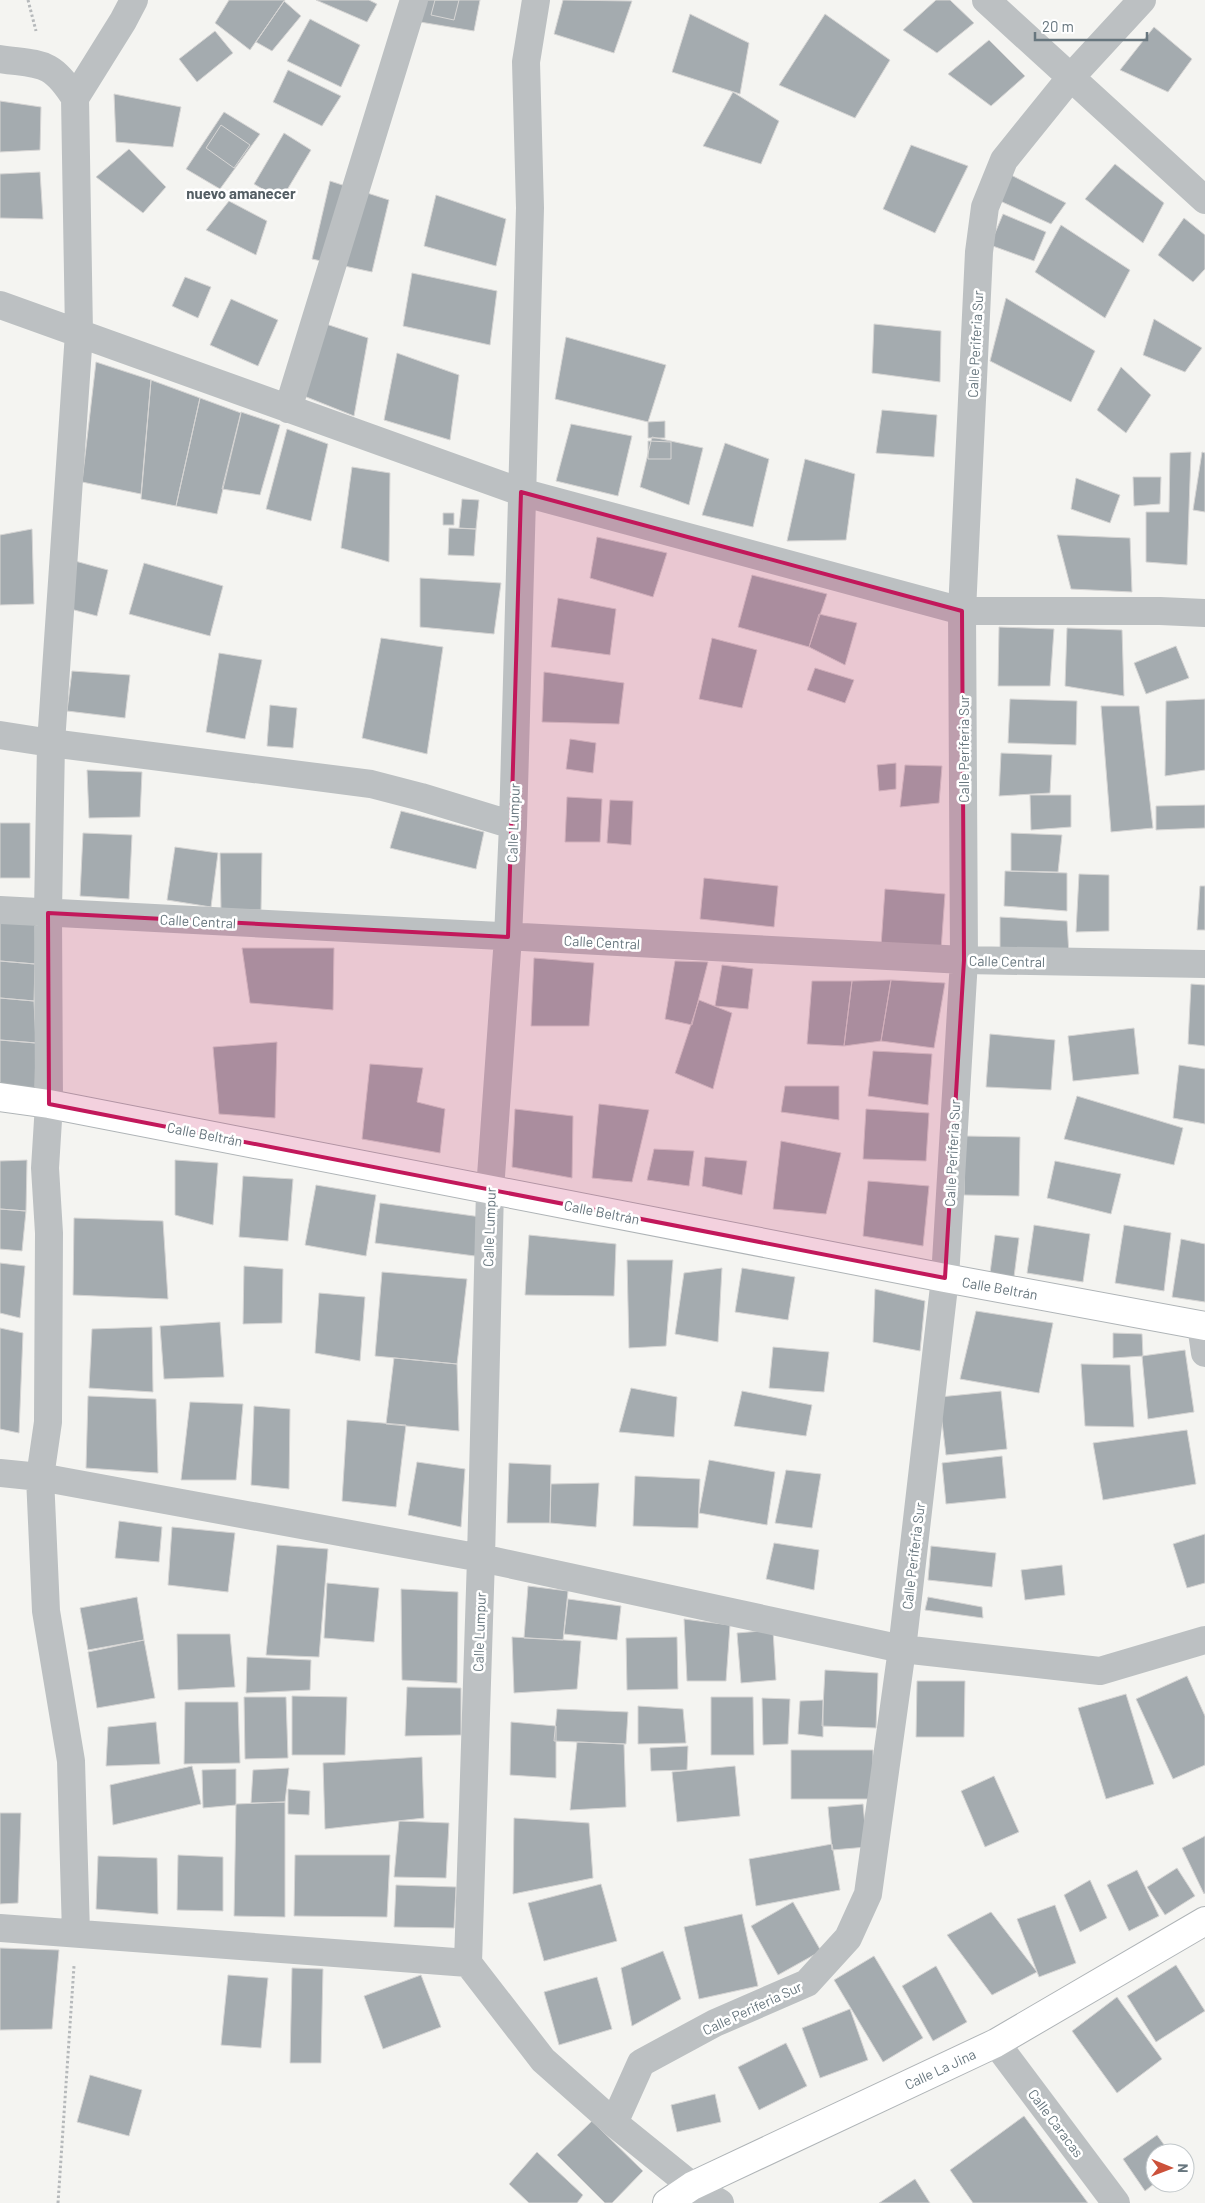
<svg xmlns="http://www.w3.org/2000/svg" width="1205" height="2203" font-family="Barlow,sans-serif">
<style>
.building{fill:#a4abaf;stroke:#d6d5d4}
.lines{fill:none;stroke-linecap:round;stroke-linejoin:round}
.secondary-casing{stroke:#afb4b7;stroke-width:30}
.path{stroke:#b6b9bb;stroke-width:3;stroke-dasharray:2.5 2.5;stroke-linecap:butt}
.street{stroke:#bcc0c2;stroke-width:28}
.secondary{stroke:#fff;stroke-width:28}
.marked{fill:#c2185b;fill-opacity:0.2;stroke:#c2185b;stroke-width:4;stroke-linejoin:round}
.labels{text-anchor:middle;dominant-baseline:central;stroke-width:5;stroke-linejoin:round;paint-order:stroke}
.street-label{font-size:14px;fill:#67767e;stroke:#fff}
.neighbourhood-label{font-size:15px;font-weight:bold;fill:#545e64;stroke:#fff}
</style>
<rect width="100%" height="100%" fill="#f4f4f1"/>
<!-- building -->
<path class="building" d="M229,0H285L250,50L215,23Z
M316,0H369L377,4L367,22Z
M411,0H480L474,31L408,20Z
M435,0H459L454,20L431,15Z
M563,0L632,1L614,53L554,34Z
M936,0H950L974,23L937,53L903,30Z
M284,1L301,16L272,51L256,42Z
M690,14L749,43L740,94L672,72Z
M825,14L890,60L855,118L779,85Z
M310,19L360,45L341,87L287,61Z
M1154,27L1192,59L1168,92L1120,70Z
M215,31L233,53L197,82L179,59Z
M989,40L1025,76L991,106L948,74Z
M288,70L341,96L322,126L273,102Z
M733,92L779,121L761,164L703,146Z
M114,94L181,107L173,147L116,142Z
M0,101L41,107L40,150L0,152Z
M224,112L260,134L220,189L186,169Z
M221,125L250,145L234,168L206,148Z
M284,133L311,150L281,200L254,184Z
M911,145L968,166L935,233L883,209Z
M129,149L166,187L143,213L96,177Z
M1115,164L1164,203L1143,243L1085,199Z
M40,172L43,219L0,218V174Z
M1011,175L1066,203L1051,224L1000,201Z
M330,181L389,200L372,272L312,259Z
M436,195L506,219L496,266L424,246Z
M229,201L267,221L256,255L206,230Z
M1003,214L1046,232L1034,261L990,245Z
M1184,218L1205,235V269L1193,282L1158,255Z
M1061,225L1130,270L1105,318L1035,272Z
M412,273L497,291L490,345L403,326Z
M185,277L211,287L198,318L172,306Z
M1006,298L1095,351L1071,402L990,361Z
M231,299L278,320L258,366L210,345Z
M1154,319L1202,348L1185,372L1143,355Z
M314,320L368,338L354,416L289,390Z
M874,324L941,331L940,382L872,373Z
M566,337L666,365L648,422L555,399Z
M397,353L459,375L450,440L384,420Z
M96,362L151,380L141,494L82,482Z
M1121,367L1151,395L1126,433L1097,410Z
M151,380L200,398L176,506L141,499Z
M200,398L241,413L217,514L176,506Z
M882,410L937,415L934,457L876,453Z
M241,412L280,425L260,495L222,489Z
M665,421V438H648V422Z
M571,424L632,436L618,496L556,481Z
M287,429L328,444L311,521L266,509Z
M652,437L703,448L689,505L640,487Z
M648,441L671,442V459H648Z
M725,443L769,459L753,527L702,515Z
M1191,452L1187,565L1146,562V512H1169L1170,453Z
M1202,452L1205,453V512L1193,510Z
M805,459L855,474L846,540L787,541Z
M352,467L390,473L389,562L341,548Z
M1133,477H1161L1160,504L1134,506Z
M1076,478L1120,495L1110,523L1071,509Z
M462,499L479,500L476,529L459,528Z
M443,513H454V525H443Z
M449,528L476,529L474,556L448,555Z
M32,529L34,604L0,605V535Z
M1057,535L1130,538L1132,592L1071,589Z
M597,537L667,553L653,597L590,578Z
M75,561L108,570L97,616L63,607Z
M144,563L223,586L210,636L129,614Z
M752,575L827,594L809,647L738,627Z
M420,578L501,583L494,634L420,627Z
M558,598L616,609L610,655L551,647Z
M819,614L857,623L845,665L809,647Z
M999,627L1054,629L1050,686H998Z
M1067,628L1122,630L1124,696L1065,686Z
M381,638L443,647L427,754L362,738Z
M712,638L757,650L742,708L699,699Z
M1176,646L1189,678L1146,694L1134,663Z
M219,653L262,660L245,739L206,732Z
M815,668L854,680L845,703L807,690Z
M72,671L130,675L125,718L67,711Z
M544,672L624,683L619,724L542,722Z
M1010,699L1077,701L1076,745L1008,743Z
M1205,699V770L1165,776L1166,701Z
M270,705L297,708L293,748L267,746Z
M1101,706H1139L1153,828L1111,832Z
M570,739L596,743L593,773L566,769Z
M1001,753L1052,755L1050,793L999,796Z
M896,763V789L879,791L877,765Z
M905,765L942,766L939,803L900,807Z
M87,770L142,772L140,817L89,818Z
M1030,795H1071V827L1031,830Z
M567,797L602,799L600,842H565Z
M610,800L633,801L631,845L607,843Z
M1205,805V828L1156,830V806Z
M401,811L484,832L476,869L390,848Z
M0,823H30V878H0Z
M83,833L132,835L129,899L80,896Z
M1011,833L1062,835L1058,872L1011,871Z
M175,847L218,853L211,907L167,900Z
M220,853H262L261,910H221Z
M1005,871L1067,873V911L1004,906Z
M1079,874L1109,875V931L1076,932Z
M704,878L778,886L774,927L700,919Z
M1200,886H1205V930H1197Z
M885,889L945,894L941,950L881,946Z
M1000,917L1067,921L1069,955L1000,954Z
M0,922L36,923L35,964L0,961Z
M242,948H334L333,1010L250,1003Z
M534,958L594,963L589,1026H531Z
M0,961L35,964L34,1001L0,998Z
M675,961L708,962L692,1025L665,1019Z
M722,965L753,969L748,1009L715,1006Z
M891,980L881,1041L844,1046L852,981Z
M891,980L945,983L934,1048L881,1041Z
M812,981H852L844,1046L807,1044Z
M1191,984L1205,985V1046L1188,1044Z
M0,998L34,1001L36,1043L0,1040Z
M699,1000L732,1013L713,1089L675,1073Z
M1134,1028L1139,1074L1073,1081L1068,1036Z
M990,1034L1055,1040L1051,1090L986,1087Z
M0,1040L36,1043L35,1090L0,1085Z
M277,1042L275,1118L219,1114L213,1047Z
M873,1051L932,1054L928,1105L868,1096Z
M370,1064L423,1068L417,1102L445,1109L440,1153L362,1139Z
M1179,1065L1205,1069V1124L1173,1118Z
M785,1086H839V1120L781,1112Z
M1077,1096L1183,1128L1174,1165L1064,1139Z
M599,1104L649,1110L632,1182L592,1178Z
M515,1109L573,1116L572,1178L512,1167Z
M866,1109L929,1113L926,1161L863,1159Z
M965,1136L1020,1137L1019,1196L964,1195Z
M781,1141L841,1153L826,1214L773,1209Z
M654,1149L694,1151L689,1186L647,1180Z
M705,1157L747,1161L742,1195L702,1186Z
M27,1160L26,1211L0,1209V1161Z
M175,1160L218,1163L213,1225L175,1215Z
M1055,1161L1121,1174L1111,1214L1047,1198Z
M243,1176L293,1179L288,1241L239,1237Z
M868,1181L929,1186L923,1246L863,1236Z
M316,1185L376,1195L366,1256L305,1245Z
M380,1203L481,1217L475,1256L375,1243Z
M0,1209L26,1211L22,1251L0,1249Z
M74,1218L163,1221L168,1299L73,1295Z
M1034,1225L1090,1234L1083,1282L1027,1273Z
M1124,1225L1171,1233L1164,1291L1115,1283Z
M529,1235L616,1244L614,1296L525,1295Z
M995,1235L1019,1238L1014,1277L990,1273Z
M1181,1239L1205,1244V1302L1172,1297Z
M627,1260H673L666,1346L629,1348Z
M0,1263L25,1266L20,1318L0,1313Z
M244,1266L283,1269L282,1323L243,1324Z
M722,1268L718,1342L675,1334L684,1273Z
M742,1268L795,1277L788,1320L735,1312Z
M382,1272L467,1279L457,1364L375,1356Z
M875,1289L925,1301L920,1351L873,1342Z
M319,1293L365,1297L360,1361L315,1353Z
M976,1311L1053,1323L1039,1393L960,1379Z
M220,1322L224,1377L164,1379L160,1326Z
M152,1327L153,1392L89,1388L92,1329Z
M0,1328L23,1333L19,1433L0,1429Z
M1113,1333L1142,1334L1143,1356L1113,1358Z
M773,1347L829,1352L824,1392L769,1388Z
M1185,1350L1194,1412L1148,1419L1142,1356Z
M394,1358L457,1364L459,1431L386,1424Z
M1081,1364L1130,1365L1134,1427L1085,1426Z
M631,1388L677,1397L674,1437L619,1432Z
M742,1391L812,1405L806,1436L734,1426Z
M1001,1391L1007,1449L946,1455L939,1397Z
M88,1396L156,1399L158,1473L86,1468Z
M190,1402L243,1404L236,1480H181Z
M254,1406L290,1409L289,1489L251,1485Z
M347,1420L406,1425L396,1507L342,1501Z
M1187,1430L1196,1484L1103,1500L1093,1443Z
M1002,1456L1006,1498L946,1504L942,1463Z
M709,1460L775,1472L767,1525L699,1513Z
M417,1462L465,1469L461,1527L408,1515Z
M509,1463L551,1465L550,1523H507Z
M786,1470L821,1474L812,1528L775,1523Z
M635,1476L700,1479L698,1528L633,1526Z
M599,1483L596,1527L550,1523L551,1484Z
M119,1521L162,1527L159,1562L115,1558Z
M172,1527L235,1533L228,1592L168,1585Z
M1205,1534V1583L1187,1588L1173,1544Z
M774,1543L819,1550L814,1590L766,1579Z
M277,1545L328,1549L319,1657L266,1655Z
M931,1546L996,1553L992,1587L928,1580Z
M1062,1565L1065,1595L1025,1600L1021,1570Z
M327,1583L379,1588L374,1642L324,1638Z
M528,1586L568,1591L563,1640L524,1638Z
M401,1589L458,1592L457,1683L402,1680Z
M137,1597L144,1640L88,1650L80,1608Z
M928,1597L982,1607L983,1618L925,1610Z
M568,1599L621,1606L617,1640L564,1634Z
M684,1619L730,1625L726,1681H687Z
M773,1630L776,1680L741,1683L737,1633Z
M177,1634H230L235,1687L178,1690Z
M512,1637L581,1641L577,1689L514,1693Z
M677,1637L678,1689L627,1690L626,1638Z
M144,1640L155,1698L97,1708L88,1652Z
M247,1657L311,1660L310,1690L246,1693Z
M825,1670L878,1673L876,1728L822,1726Z
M1187,1676L1205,1716V1765L1173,1779L1136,1699Z
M917,1681H965L964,1737H916Z
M407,1687L461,1688V1735L405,1736Z
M1126,1694L1154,1784L1106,1799L1078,1708Z
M292,1696L347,1697L345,1755H292Z
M244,1697H286L288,1758L245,1759Z
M711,1697H753L754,1755H711Z
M762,1698L790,1699L788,1744L763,1745Z
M823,1700V1737L798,1734L800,1701Z
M185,1702H238L240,1763L184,1764Z
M638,1706L683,1709L686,1743L638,1744Z
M557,1709L628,1712L626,1744L554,1741Z
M156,1722L160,1764L106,1766L108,1727Z
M511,1722L556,1726V1778L510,1775Z
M577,1742L624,1744L626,1807L570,1810Z
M688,1746L687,1770L651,1771L650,1748Z
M791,1750H873V1799H791Z
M422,1757L424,1818L325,1829L323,1763Z
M192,1766L201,1804L113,1825L110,1785Z
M735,1766L740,1816L677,1822L672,1772Z
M289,1768L285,1802L251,1803L253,1770Z
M236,1769V1805L203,1808L202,1770Z
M994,1776L1019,1832L985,1847L961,1791Z
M288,1789L310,1791L309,1815L288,1814Z
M285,1802V1917L234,1916L236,1804Z
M863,1804L867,1847L832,1850L828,1807Z
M0,1813H21L18,1903L0,1904Z
M514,1818L589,1823L593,1878L513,1894Z
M399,1821L449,1823L446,1878L394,1877Z
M1205,1836V1893L1204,1894L1182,1848Z
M832,1844L840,1890L756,1906L749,1859Z
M178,1855L223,1857V1911L177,1910Z
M295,1855H390L387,1917L294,1916Z
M98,1856L157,1858L158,1914L96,1909Z
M1177,1868L1195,1896L1165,1915L1147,1887Z
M1137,1870L1159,1916L1129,1931L1107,1885Z
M1090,1880L1107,1918L1080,1932L1064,1895Z
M601,1884L617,1941L544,1961L528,1903Z
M396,1885L456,1887L454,1928L394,1927Z
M793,1902L821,1951L778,1975L751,1926Z
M1055,1905L1076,1963L1039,1977L1017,1919Z
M991,1912L1037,1972L992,1995L947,1935Z
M742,1914L758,1986L699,1999L684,1927Z
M0,1948L59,1950L52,2029L0,2030Z
M663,1951L681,1999L632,2026L621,1968Z
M874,1956L923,2038L883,2062L834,1980Z
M1176,1965L1205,2011L1156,2042L1127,1996Z
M936,1966L967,2022L933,2041L902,1986Z
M292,1968L323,1969L321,2063H290Z
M228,1975L268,1978L261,2048L221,2045Z
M421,1975L441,2027L383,2049L364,1996Z
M597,1977L612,2029L559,2045L544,1992Z
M1117,1997L1162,2059L1117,2093L1072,2031Z
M850,2009L868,2060L820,2078L802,2028Z
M786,2043L807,2086L759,2110L738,2067Z
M90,2075L142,2090L129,2136L77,2122Z
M715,2094L721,2122L677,2132L671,2105Z
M1024,2116L1088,2203H973L950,2170Z
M592,2121L643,2171L612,2203H605L557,2155Z
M1157,2135L1170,2153H1155V2183L1145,2191L1123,2159Z
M537,2152L583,2195L577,2203H529L509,2184Z
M915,2179L930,2203H879Z"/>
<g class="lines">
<defs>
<path id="secondary" d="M0,1097L49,1104L945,1278L1205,1326
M667,2203L692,2186L996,2043L1205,1921"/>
</defs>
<!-- secondary casing -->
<use href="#secondary" class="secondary-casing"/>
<!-- path -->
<path class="path" d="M28,0L36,31
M58,2203L74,1966"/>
<!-- street -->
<path class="street" d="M986,0L1205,200
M0,59C41,65 51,60 75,98L79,333L51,743L48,913L49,1104L45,1168L49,1233L48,1422L40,1477L46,1611L71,1761L76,1933
M75,98L123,21L134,0
M0,305L521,492L962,611H1160L1205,613
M288,409L414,0
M0,735L51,743L371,784L421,797L513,825
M0,910L964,960L1205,964
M1201,1325L1205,1353
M0,1473L40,1477L481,1558L902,1649L1100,1671L1205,1640
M0,1928L468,1963L543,2060L614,2123L692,2186L720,2203
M468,1963L481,1558L490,1190L508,937L513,825L530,208L526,62L536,0
M996,2043L1116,2203
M614,2123L641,2063L715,2023L807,1983L848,1938L868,1894L902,1649L945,1278L964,960L962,611L979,252L985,207L1004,160L1071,77L1142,0"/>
<!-- secondary -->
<use href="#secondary" class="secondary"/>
</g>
<!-- marked area -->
<path class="marked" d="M521,492L962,611L964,960L945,1278L49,1104L48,913L508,937Z"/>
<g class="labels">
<!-- street labels -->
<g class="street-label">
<text transform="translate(975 344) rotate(-87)">Calle Periferia Sur</text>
<text transform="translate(963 749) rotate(-90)">Calle Periferia Sur</text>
<text transform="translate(513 823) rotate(-88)">Calle Lumpur</text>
<text transform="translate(198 921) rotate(3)">Calle Central</text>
<text transform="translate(602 942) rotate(3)">Calle Central</text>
<text transform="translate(1007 961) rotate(1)">Calle Central</text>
<text transform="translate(205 1134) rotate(11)">Calle Beltrán</text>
<text transform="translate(952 1153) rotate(-87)">Calle Periferia Sur</text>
<text transform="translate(602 1212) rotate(11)">Calle Beltrán</text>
<text transform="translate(489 1227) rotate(-88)">Calle Lumpur</text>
<text transform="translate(1000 1288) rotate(10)">Calle Beltrán</text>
<text transform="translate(913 1556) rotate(-83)">Calle Periferia Sur</text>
<text transform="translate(479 1632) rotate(-88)">Calle Lumpur</text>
<text transform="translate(752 2008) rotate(-25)">Calle Periferia Sur</text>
<text transform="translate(940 2069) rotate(-25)">Calle La Jina</text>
<text transform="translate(1056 2123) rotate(53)">Calle Caracas</text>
</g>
<!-- neighbourhood labels -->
<g class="neighbourhood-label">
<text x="241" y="193">nuevo amanecer</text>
</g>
</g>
<!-- north arrow -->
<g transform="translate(1170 2168) rotate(91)"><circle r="24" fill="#ffffff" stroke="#c2c8cb"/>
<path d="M0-4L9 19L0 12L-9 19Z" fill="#cc513a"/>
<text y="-8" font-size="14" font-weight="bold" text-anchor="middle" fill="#67767e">N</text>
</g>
<!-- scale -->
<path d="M1035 32v8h112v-8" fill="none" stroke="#67767e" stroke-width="2.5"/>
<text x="1042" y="32" font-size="15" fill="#67767e" stroke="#ffffff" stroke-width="4" paint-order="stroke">20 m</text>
</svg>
